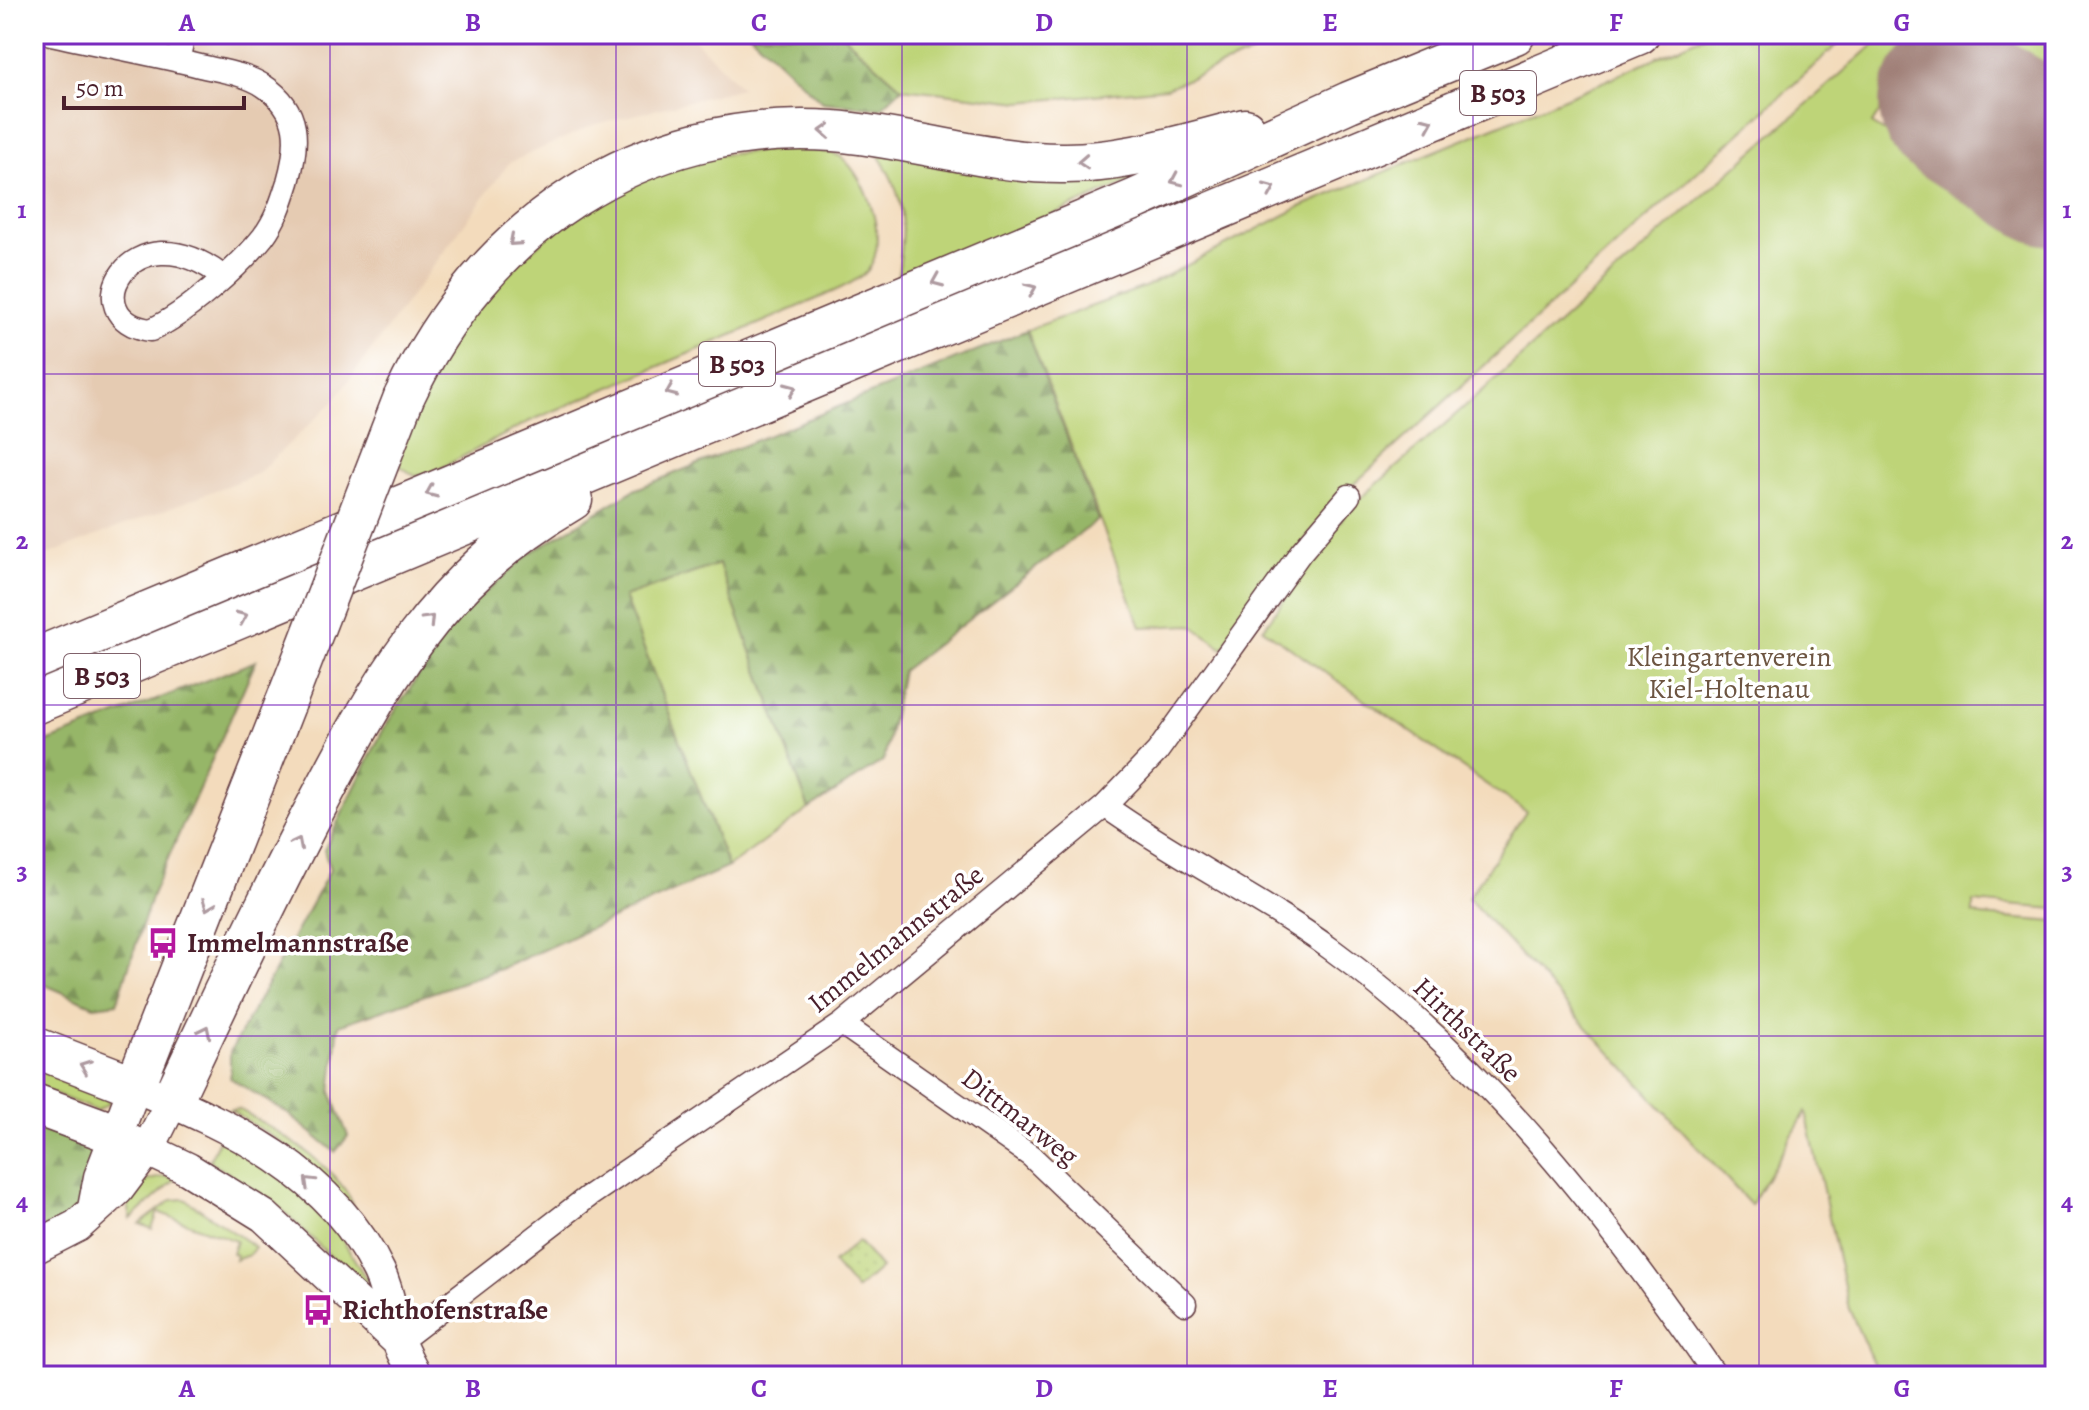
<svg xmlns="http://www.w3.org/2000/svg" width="2089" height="1410" font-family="Alegreya,serif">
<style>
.built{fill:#e5cbb2}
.green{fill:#bed478;stroke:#847a52;stroke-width:2}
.forest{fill:url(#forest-firs);stroke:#706a4a;stroke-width:2}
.park{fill:url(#park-dots);stroke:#847a52;stroke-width:2}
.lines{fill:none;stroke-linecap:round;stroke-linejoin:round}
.runway{stroke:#9e7d74;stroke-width:162}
.street-casing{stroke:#633b41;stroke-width:25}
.secondary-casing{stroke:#633b41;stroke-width:35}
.highway-casing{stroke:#633b41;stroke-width:43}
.street{stroke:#fff;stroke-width:22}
.secondary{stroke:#fff;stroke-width:32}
.highway{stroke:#fff;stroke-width:40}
.highway-bridge-casing{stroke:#633b41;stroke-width:43;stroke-linecap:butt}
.highway-bridge{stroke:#fff;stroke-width:40}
.oneway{stroke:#ae9aa0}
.grid{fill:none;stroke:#7b2cbf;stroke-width:2;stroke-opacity:0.55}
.labels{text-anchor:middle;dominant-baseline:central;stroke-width:7;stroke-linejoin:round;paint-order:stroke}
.shield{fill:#fff;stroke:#80626b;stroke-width:2}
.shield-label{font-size:26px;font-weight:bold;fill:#4a1f2b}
.park-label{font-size:28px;fill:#6d5542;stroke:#fff}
.street-label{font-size:28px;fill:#4a1f2b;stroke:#fff}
.poi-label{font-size:28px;font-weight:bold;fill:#4a1f2b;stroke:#fff;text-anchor:start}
.neatline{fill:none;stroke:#7b2cbf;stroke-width:3}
.grid-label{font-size:26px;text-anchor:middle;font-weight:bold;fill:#7b2cbf}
</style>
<defs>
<pattern id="forest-firs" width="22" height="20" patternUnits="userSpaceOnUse" patternTransform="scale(2)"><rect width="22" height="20" fill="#96b668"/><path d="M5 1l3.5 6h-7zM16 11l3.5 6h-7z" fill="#7c9356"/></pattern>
<pattern id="park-dots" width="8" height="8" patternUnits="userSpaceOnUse" patternTransform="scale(2)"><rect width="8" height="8" fill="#bed478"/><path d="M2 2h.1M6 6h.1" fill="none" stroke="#a5b668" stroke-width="1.8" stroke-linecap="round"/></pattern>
</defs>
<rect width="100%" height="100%" fill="#fff"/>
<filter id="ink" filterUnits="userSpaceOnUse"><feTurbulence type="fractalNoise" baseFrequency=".0125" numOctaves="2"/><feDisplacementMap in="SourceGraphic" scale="16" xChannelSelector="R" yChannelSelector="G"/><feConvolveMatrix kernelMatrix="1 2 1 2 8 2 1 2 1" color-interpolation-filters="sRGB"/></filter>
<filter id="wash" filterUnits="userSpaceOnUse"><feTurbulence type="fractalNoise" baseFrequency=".006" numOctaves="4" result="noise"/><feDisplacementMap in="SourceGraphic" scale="32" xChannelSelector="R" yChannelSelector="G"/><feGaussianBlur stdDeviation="1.8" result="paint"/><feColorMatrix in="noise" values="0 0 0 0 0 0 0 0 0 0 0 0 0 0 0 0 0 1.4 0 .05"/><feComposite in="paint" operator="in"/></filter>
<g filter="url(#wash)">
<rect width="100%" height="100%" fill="#f3dbbc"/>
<!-- built -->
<path class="built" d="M34,34H689L742,88L593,125L509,163L333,402L257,474L34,560Z"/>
<!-- green -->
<path class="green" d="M841,34H1300L1166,88L1021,102L902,88Z
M1707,34H1849L1333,503L1223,648L1192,625L1141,627L1027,330L1147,286L1300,207L1603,82Z
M1886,34H1929L1872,124L2055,240V909L1973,902V913L1981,916L2055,922V1376H1879L1849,1309L1806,1112L1751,1205L1468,898L1526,812L1263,629L1350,508Z
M1975,34H2055V85Z
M793,148C806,150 831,150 841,157C867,177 894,250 863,275C851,285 833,291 819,298L528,422L432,473L415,476L400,466L399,449L462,314L562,222L649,170L719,155Z
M876,152L1185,158L897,281C906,226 908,198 876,152Z
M719,564L809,809L728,867L624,597Z
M34,1059L110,1094L109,1103L97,1111L34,1086Z
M239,1109C276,1131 342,1167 355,1210L292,1149L230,1110Z
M220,1138L286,1180L337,1231L367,1280L361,1286L276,1204L209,1161Z
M166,1176L176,1179L131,1219L127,1199L142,1182Z
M185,1199L255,1247L249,1255L235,1260L237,1255L232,1254L236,1241L158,1212L152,1229L140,1224L172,1200Z"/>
<!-- forest -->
<path class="forest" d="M750,34H841L902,88L881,108L822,102Z
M1027,330L1098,520L902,671L884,760L809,809L719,564L624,597L728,867L500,969L339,1025L331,1092L348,1136L335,1152L287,1113L230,1078V1052L330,870L324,850L384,728L457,617L530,553L634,490Z
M256,661L153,892L117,1003L94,1006L34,980V747Z
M34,1104L115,1134L94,1208L34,1248Z"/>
<!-- park -->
<path class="park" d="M858,1241L881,1268L856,1290L833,1263Z"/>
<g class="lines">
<!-- runway -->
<path class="runway" d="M1960,104L2055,165"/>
</g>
</g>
<g filter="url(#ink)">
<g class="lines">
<defs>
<path id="street" d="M51,34C101,45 151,54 200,66C222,71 246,74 264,86C301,110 299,143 288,182C282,201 276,220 263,237C239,267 186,314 151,330C72,320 130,205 222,276
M178,61L184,34
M1105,806C1177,858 1258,896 1331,949C1485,1061 1609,1220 1716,1376
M842,1024L1031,1156L1185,1304
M399,1342L589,1196L842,1024L1105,806L1157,752L1301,552L1349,496"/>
<path id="secondary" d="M115,1134L188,1169L264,1216L399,1342
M94,1208L100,1177L135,1086C231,1126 332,1172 379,1272C390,1295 391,1319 399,1343C403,1354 410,1365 415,1376
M34,1248L77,1226L118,1189L148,1149L172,1101"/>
<path id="highway" d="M404,397C484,226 641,118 833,131C910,137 984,163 1061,163C1124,164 1184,144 1245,129
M34,659L1136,199L1349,102L1515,34
M34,704L1639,34
M34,1047L135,1086L286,702
M172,1101C215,1010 258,918 305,828C377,690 431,582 572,500
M34,1104L115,1134"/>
</defs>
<!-- street casing -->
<use href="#street" class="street-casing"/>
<!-- secondary casing -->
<use href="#secondary" class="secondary-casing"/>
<!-- highway casing -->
<use href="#highway" class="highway-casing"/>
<!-- street -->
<use href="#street" class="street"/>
<!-- secondary -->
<use href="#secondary" class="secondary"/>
<!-- highway -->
<use href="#highway" class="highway"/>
<defs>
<path id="highway-bridge" d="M286,702L404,397"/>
</defs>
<!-- highway-bridge casing -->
<use href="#highway-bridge" class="highway-bridge-casing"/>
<!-- highway-bridge -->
<use href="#highway-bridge" class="highway-bridge"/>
</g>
<!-- one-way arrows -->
<defs><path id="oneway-chevron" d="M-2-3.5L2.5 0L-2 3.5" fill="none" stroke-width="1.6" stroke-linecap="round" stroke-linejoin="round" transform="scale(2)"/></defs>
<g class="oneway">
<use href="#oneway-chevron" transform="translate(1428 123) rotate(-23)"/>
<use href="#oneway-chevron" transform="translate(825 131) rotate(-177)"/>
<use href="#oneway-chevron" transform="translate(1083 162) rotate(177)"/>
<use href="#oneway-chevron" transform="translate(1176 180) rotate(156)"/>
<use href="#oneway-chevron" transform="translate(1270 189) rotate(-23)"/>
<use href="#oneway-chevron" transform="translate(514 241) rotate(139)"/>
<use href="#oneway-chevron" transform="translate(937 281) rotate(157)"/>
<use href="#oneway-chevron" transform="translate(1031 289) rotate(-23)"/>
<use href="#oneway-chevron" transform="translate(791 389) rotate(-23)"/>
<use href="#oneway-chevron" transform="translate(671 391) rotate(157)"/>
<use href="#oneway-chevron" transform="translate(431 492) rotate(157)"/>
<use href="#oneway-chevron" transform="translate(242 617) rotate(-23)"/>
<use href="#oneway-chevron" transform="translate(429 620) rotate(-46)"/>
<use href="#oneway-chevron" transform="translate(297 843) rotate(-63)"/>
<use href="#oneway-chevron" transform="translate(208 905) rotate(111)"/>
<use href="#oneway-chevron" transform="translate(205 1031) rotate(-64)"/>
<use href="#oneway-chevron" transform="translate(85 1066) rotate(-159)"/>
<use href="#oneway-chevron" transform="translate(309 1182) rotate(-136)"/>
</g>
</g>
<!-- grid -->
<path class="grid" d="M330,34V1376M616,34V1376M902,34V1376M1187,34V1376M1473,34V1376M1759,34V1376M34,374H2055M34,705H2055M34,1036H2055"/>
<!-- icons -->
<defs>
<symbol id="bus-bare" viewBox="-9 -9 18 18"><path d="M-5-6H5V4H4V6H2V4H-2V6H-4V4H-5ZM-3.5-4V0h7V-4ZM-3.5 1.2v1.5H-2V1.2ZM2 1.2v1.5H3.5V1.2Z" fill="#b5179e" stroke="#fff" stroke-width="2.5" paint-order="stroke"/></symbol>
</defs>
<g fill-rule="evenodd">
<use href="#bus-bare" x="141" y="921" width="44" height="44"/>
<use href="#bus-bare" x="296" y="1288" width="44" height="44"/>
</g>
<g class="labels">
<!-- shield labels -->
<g class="shield">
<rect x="1460" y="71" width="76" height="44" rx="6"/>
<rect x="699" y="342" width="76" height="44" rx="6"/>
<rect x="64" y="654" width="76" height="44" rx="6"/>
</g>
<g class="shield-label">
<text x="1498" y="93">B 503</text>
<text x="737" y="364">B 503</text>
<text x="102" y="676">B 503</text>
</g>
<!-- park labels -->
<g class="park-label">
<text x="1729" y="657">Kleingartenverein<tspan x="1729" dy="32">Kiel-Holtenau</tspan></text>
</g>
<!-- street labels -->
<g class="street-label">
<text transform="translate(896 939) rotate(-39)">Immelmannstraße</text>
<text transform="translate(1467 1030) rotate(44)">Hirthstraße</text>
<text transform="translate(1020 1117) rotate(38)">Dittmarweg</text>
</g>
<!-- poi labels -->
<g class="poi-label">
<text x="187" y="943">Immelmannstraße</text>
<text x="342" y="1310">Richthofenstraße</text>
</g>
</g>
<!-- margin -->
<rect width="2089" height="1410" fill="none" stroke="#fff" stroke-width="88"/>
<!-- scale -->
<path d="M64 96v12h180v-12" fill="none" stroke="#4a1f2b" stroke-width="4"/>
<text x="76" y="96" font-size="24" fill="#4a1f2b" stroke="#ffffff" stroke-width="6" paint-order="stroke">50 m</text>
<rect x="44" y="44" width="2001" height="1322" class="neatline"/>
<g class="grid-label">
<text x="187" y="31">A</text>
<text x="473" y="31">B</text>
<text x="759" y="31">C</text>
<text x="1044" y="31">D</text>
<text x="1330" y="31">E</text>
<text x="1616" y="31">F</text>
<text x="1902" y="31">G</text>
<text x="22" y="218">1</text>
<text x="2067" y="218">1</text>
<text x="22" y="549">2</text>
<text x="2067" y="549">2</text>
<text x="22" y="879">3</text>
<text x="2067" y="879">3</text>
<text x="22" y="1210">4</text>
<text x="2067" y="1210">4</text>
<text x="187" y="1397">A</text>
<text x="473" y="1397">B</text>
<text x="759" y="1397">C</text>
<text x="1044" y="1397">D</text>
<text x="1330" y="1397">E</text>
<text x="1616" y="1397">F</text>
<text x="1902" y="1397">G</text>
</g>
</svg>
